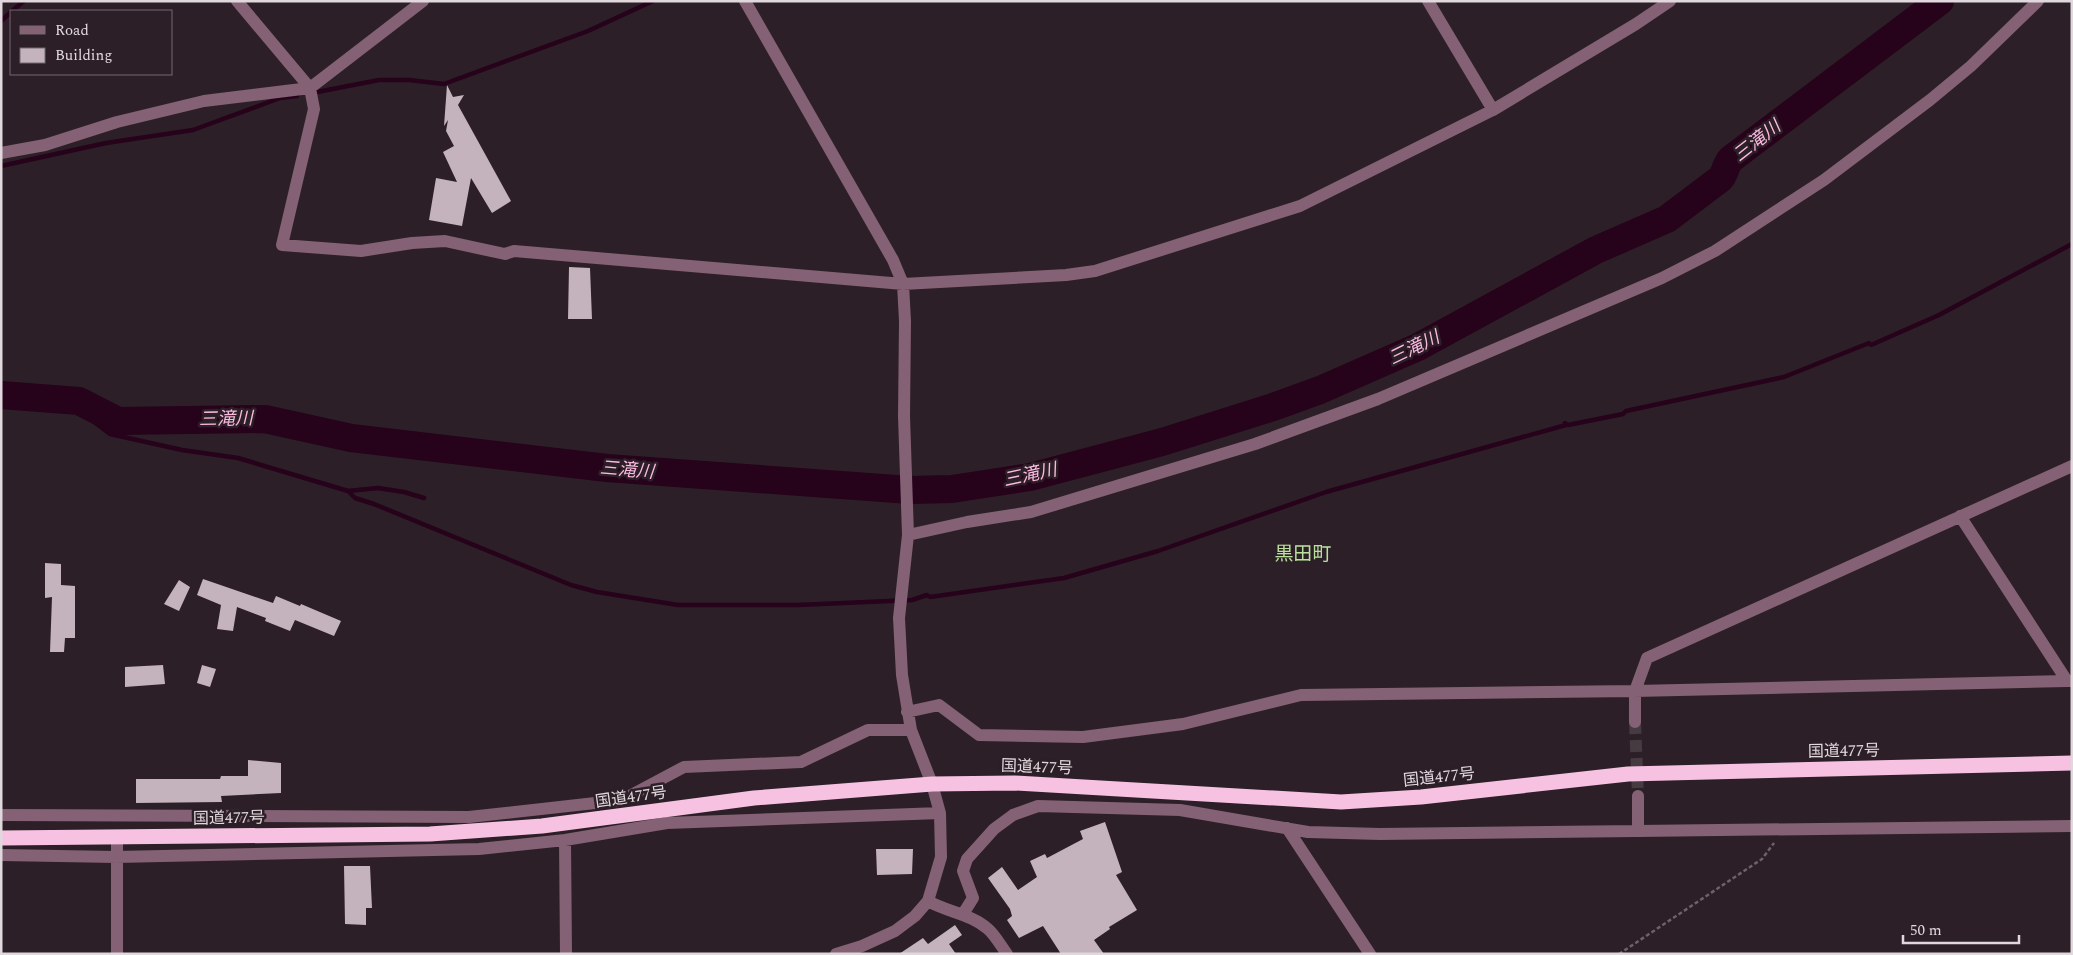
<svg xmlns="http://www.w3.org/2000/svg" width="2073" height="955" font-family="Spectral,'Noto Sans JP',serif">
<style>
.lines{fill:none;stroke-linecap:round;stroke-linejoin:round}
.stream{stroke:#26021b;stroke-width:4.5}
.river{stroke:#26021b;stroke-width:28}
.building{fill:#c4b3bd}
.minor-tunnel{stroke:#473b42;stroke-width:12;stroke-dasharray:12 6;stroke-linecap:butt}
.path{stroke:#6e6269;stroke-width:2.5;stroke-dasharray:4 2.5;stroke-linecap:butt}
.minor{stroke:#846175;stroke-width:12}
.highway{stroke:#f7c2e1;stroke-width:15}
.labels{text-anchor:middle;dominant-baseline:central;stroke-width:5;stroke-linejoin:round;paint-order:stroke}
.street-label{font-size:16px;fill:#e1d8dd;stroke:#2c1f27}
.water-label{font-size:18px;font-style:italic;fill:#fcbae1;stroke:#2c1f27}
.quarter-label{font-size:19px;fill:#b9e19d;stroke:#2c1f27}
</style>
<rect width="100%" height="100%" fill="#2c1f27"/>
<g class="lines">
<!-- stream -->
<path class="stream" d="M12,11L24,1
M1,21L11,12
M312,93L379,80H409L444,84L588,31L653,1
M1,166L106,143L193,130L280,98L297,96
M79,401L93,421L110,434L182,450L238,458L348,491L378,488L404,492L424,498
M348,491L355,498L374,504L571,585L597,592L678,605H798L912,600L927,595L930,597L1064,578L1158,551L1326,492L1566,425L1565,423L1568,425L1623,414L1626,411L1784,377L1869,343L1871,345L1939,315L2072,244"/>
<!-- river -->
<path class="river" d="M1,395L79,401L118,421L265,419L351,438L607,468L910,490L952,489L1030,477L1162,442L1273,407L1320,390L1418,347L1596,250L1667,219L1720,179C1726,173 1725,165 1731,159L1940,1"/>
</g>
<!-- building -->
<path class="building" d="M447,85L453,97L464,95L458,105L511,201L492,213L471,178L462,226L429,220L436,178L457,182L443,152L454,146L446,131L448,120L444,126Z
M569,267L590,268L592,319H568Z
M45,563L61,564V585L75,586V638H65L64,652H50L52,597L45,598Z
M203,579L273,603L276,596L300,606L301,604L341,621L334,636L295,620L290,631L265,621L266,618L237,607L233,631L217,629L221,605L197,595Z
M179,580L190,587L179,611L164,604Z
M163,665L165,684L125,687V667Z
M202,665L216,669L210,687L197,683Z
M248,760L281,763V793L221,796L222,802L136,803V779H220L221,776H248Z
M1105,822L1122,872L1116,875L1137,910L1109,927L1110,929L1094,940L1104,954H1061L1043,926L1019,938L1007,920L1012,916L1010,909L988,878L1002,867L1018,890L1037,877L1030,861L1045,854L1047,858L1083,839L1080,831Z
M876,849H913L912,874L877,875Z
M344,866H370L372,908H366V925L345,924Z
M955,925L962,935L949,944L956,954H899L923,938L928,944Z"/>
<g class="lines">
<!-- minor-tunnel -->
<path class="minor-tunnel" d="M1635,722L1638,796"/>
<!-- path -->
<path class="path" d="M1619,954L1762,859L1774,843"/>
<!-- minor -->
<path class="minor" d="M237,1L310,88L314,109L282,245L361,251L412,243L445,241L505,254L514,251L903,284L1066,275L1095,271L1300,206L1493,110L1636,24L1670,1
M745,1L893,260L903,284L905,321L904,416L908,535L899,618L902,675L911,730L932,784L940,813L941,857L928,901L915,916L895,931L862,946L836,954
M1428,1L1493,110
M1,153L45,145L117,122L204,101L310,88L423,1
M1960,516L2067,681H2072
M908,535L967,522L1031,512L1255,444L1378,399L1662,278L1715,251L1824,180L1930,100L1971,66L2038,1
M907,712L939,705L979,735L1083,737L1183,724L1301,695L1635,691L2067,681
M1635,722V691L1647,658L2072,466
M1,815L469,817L622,800L684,767L801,762L868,730H911
M1287,828L1370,954
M1638,831L2072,826
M565,840L566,954
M1,855L116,857L479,849L565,840L667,823L940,813
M928,901C947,912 971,914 988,929C995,935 1001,946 1007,954
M963,914L973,898L963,871L967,859L994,829L1013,815L1038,806L1180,810L1308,832L1380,834L1638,831V796
M117,954V837"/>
<!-- highway -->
<path class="highway" d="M1,838L430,834L542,826L754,798L932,784L1015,783L1341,802L1421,797L1628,774L2072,763"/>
</g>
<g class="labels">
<!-- street labels -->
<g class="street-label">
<text transform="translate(1844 751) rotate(-1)">国道477号</text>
<text transform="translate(1037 767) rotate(2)">国道477号</text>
<text transform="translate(1439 777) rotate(-6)">国道477号</text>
<text transform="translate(631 797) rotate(-8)">国道477号</text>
<text transform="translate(229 818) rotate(-1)">国道477号</text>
</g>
<!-- water labels -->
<g class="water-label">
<text transform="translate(1757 141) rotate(-38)">三滝川</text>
<text transform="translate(1414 348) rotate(-26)">三滝川</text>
<text transform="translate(226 419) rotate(-1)">三滝川</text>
<text transform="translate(627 470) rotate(5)">三滝川</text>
<text transform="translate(1030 475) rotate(-12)">三滝川</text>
</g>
<!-- quarter labels -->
<g class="quarter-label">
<text x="1303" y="554">黒田町</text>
</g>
</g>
<!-- border -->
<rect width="2073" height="955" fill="none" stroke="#e1d8dd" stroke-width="5"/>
<!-- legend -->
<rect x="10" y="10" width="162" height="65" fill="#2c1f27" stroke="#746970"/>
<rect x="20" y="26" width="25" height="8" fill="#846175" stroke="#746970"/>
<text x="55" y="35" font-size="15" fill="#e1d8dd">Road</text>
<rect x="20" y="48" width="25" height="15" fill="#c4b3bd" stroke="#746970"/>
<text x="55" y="60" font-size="15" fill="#e1d8dd">Building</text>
<!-- scale -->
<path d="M1903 935v8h116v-8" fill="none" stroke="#e1d8dd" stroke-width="2.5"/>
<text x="1910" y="935" font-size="15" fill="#e1d8dd" stroke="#2c1f27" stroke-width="4" paint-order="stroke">50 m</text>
</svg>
